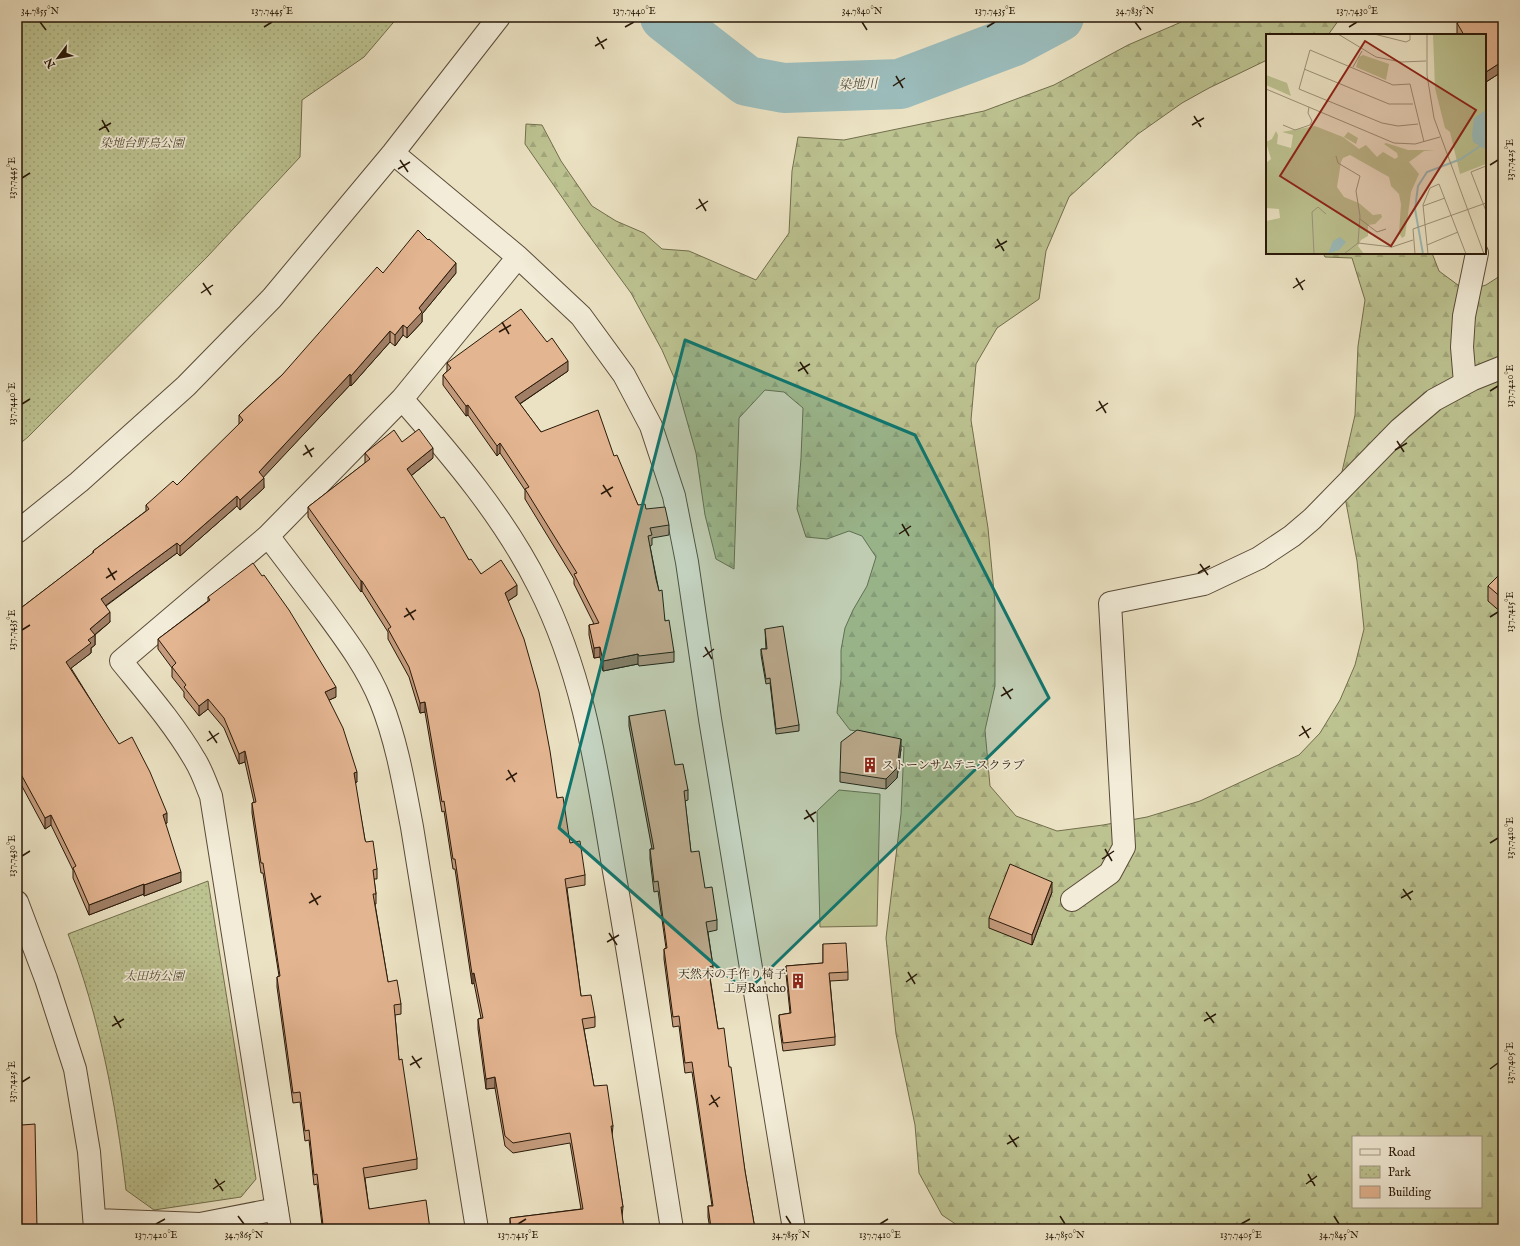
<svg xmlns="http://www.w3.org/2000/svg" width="1520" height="1246" font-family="'IM FELL English','Noto Serif JP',serif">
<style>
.green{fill:#bcc290;stroke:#726e4c}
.forest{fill:url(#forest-firs);stroke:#726e4c;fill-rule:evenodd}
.park{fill:url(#park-dots);stroke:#726e4c}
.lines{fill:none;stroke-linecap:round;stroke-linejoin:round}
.river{stroke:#9bbcbb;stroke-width:50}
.minor-casing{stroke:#5a4b38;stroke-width:24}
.minor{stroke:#f2ecd8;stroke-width:22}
.wall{fill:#c49c7d;stroke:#291909}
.shaded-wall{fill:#a07f66;stroke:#291909}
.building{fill:#e4b591;stroke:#291909}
.marked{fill:#0f766e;fill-opacity:0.2;stroke:#0f766e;stroke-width:3;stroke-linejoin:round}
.ticks{fill:none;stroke:#291909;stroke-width:1.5}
.labels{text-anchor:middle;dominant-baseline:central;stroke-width:3.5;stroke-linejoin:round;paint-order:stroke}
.park-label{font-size:12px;font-style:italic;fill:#554c32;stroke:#f2ecd8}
.poi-label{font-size:12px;fill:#291909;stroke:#f2ecd8;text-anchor:start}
.water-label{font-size:13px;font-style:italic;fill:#515247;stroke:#f2ecd8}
.inset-river{fill:none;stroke:#9bbcbb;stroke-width:2}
.inset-road{fill:none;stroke:#9d9279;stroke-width:1}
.view{fill:#8f2418;fill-opacity:0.15;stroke:#8f2418;stroke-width:2}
.inset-edge{fill:none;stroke:#291909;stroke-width:2}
.neatline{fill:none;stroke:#291909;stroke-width:1.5}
.ticks-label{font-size:10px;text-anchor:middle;fill:#291909}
</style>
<defs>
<pattern id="forest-firs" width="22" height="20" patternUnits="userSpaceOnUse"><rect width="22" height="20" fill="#bcc290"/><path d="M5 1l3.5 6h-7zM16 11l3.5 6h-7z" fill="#a2a67b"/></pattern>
<pattern id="park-dots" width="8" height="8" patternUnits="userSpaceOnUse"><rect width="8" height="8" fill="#bcc290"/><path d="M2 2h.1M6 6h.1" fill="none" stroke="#a2a67b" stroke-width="1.8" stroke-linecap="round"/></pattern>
</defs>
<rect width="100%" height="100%" fill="#ebe2c3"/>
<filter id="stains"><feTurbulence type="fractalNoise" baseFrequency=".005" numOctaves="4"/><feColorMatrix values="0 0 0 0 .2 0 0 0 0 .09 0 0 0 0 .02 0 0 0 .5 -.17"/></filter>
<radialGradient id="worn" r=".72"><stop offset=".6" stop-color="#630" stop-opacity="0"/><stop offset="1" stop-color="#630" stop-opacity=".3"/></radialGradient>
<!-- green -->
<path class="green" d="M839,790L880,794L877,926L820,927L817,811Z"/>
<!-- forest -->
<path class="forest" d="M1191,17H1341L1328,35H1267V60L1209,88L1182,103L1138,134L1069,197L1046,251L1039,299L997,328L976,364L971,420L988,528L995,603V686L985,730L990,786L1016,816L1057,831L1103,825L1147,817L1200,801L1299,755L1320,733L1340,700L1355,665L1364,629L1357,561L1341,476L1355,415L1358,346L1365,300L1352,258L1325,257L1323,253H1432L1439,271L1466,291L1486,285L1503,274V1229H963L942,1215L919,1173L915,1125L896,1034L886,938L901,814L904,747L869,733L850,730L837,713L841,679V650L845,628L853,610L867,586L876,557L862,536L849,531L827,539L806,537L797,509L801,458L803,408L784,392L765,390L739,418L734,569L716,559L705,515L696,453L676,382L662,350L631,293L582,226L525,144L526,124L542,125L561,161L592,206L616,221L644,233L662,249L689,251L756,280L789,233L792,171L798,137L844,140L984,111L1054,85L1128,45L1179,23ZM1353,1137H1481V1207H1353Z"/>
<!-- park -->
<path class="park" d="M17,17H398L364,57L302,100L300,157L208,256L28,437L17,446Z
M208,881L256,1179L241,1197L154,1210L126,1190C116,1102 99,1016 68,934Z"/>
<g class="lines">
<!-- river -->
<path class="river" d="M665,17L747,81L784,88L900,84L1014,41L1059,17"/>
<defs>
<path id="minor" d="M393,153L518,257L581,316L624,375L651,426L674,496L687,562L710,719L794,1229
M1465,383L1462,347L1464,316L1477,253
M402,399C453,457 504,517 539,587C585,678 597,772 614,871C635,990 653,1110 672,1229
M17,532L79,482L186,386L272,298L393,153L499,17
M268,536C286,560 304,583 322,607C344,637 367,667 381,702C397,742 404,785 412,827L477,1229
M1072,900L1110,873L1124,847L1110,603L1204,584L1259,558L1292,536L1312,519L1400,429L1434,400L1473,379L1503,367
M17,902L46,979L75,1069L89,1152L95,1229
M96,1220L200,1224L277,1209
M280,1229L211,796C206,784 202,771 195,760C174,724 147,693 121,661L268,536L402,399L518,257"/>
</defs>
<!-- minor casing -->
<use href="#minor" class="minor-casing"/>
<!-- minor -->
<use href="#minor" class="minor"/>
</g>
<!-- wall -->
<path class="wall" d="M1460,17H1503V71L1486,82L1485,80V35H1458L1457,34V23L1462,21Z
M383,273H456L422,314V322L407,338L403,335L395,346L390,342L351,386L350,385L263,477L264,488L240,510L237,506L180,556L177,553L106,606L110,622L95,635V645L91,648V653L71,668L167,823L165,824L181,882L144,896V894L89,915L73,878V870L51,825L45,829L17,777V611L93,553V551L146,511V505L177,485L239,425V415L282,375Z
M447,363L568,371L520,404L541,432L614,456L638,505L646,509L669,525V535L652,538V545L650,546L665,621L674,652V662L639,666L638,664L603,671L600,657L594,658L589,635V625L594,624L574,584V579L525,499V490L500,453L497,456L468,415L466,416L443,385V375L447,371Z
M402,442L433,458L411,476L469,560L481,574L517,595L508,601L557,798L570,843L585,875V885L567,888L581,996L595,1017V1027L584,1029L594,1086L613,1126L612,1136L623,1207L622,1217L624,1229H510V1218L581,1209L570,1143L513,1153L505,1146L495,1088L486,1089L478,1029V1019L481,1018L474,983L472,984L455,869H453L444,811L442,812L425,712L420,713L409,677L388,639V632L362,591L361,592L308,517V507L365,463V453Z
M1503,571V614L1488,601V586Z
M208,597L336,697L329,700L357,782L355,783L365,840L377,869V879H374L376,894V904H375L388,982L401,1004V1014L395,1015L399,1060L417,1159V1169L365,1178L369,1209L430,1229H322V1225L317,1184L314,1185L309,1140L305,1141L300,1102L293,1103L277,987V977L279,976L263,873H261L252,813V803L254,802L245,762L239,764L224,728L208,709L199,716L184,697V692L172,677V668L158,649V639L208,601Z
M765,629L799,725V731L776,734L770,683L766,684L761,655V649H766Z
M629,716L675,765L688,790V800L685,801L691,852L717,920V930L708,932L713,966V976L710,977L718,1029L729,1067L745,1171L755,1229H710L708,1217V1206H712L692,1072L685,1073L679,1026L673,1027L664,959V949L666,948L658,891L654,892L650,859V849H652L629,726Z
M901,749L897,778L886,789L840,782V772Z
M1052,892L1032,945L989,928V918Z
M823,944L848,972V980L830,981L835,1037V1045L783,1051L779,1023V1015L790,1013L786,974V966L823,963Z"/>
<!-- shaded-wall -->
<path class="shaded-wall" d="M1503,61V71L1486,82V72Z
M456,263V273L422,314V322L407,338V328L419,308Z
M403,325V335L395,346V335Z
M390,331V342L351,386V376Z
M568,361V371L515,407V397Z
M350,374V385L259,482V472Z
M468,405V415L466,416V406Z
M500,443V453L497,456V446Z
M433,448V458L407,479V469Z
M264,478V488L240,510V500Z
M237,496V506L180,556V546Z
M177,543V553L101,609V599Z
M361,581H362V591L361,592Z
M517,585V595L505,603V593Z
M110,612V622L93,636L95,635V645L91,648V653L66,672V662L88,640L90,629Z
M600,647V657L594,658V648Z
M638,654V664L603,671V661Z
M336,687V697L325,702V692Z
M208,699V709L199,716V706Z
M425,702V712L420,713V703Z
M901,739V749L897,778L886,789V779Z
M245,751V762L239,764V754Z
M357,772V782L354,783V773Z
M167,813V823L163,825V815Z
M51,815V825L45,829V818Z
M181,872V882L144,896V885Z
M1052,882V892L1032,945V935Z
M144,884V894L89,915V905Z
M474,973V983L472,984V974Z
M495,1077V1088L486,1089V1079Z"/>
<!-- building -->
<path class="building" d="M1466,17H1503V61L1486,72L1485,69V35H1464L1457,23L1467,18Z
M418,230L428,240L429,239L456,263L419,308L422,312L407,328L403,325L395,335L390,331L351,376L350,374L259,472L264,478L240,500L237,496L180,546L177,543L101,599L110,612L90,629L95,635L88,640L91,643L66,662L119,744L132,737L150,772L167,813L163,815L181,872L144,885V884L89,905L73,868L76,866L51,815L45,818L17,767V611L94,552L93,551L149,509L146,505L173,481L177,485L243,420L239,415L282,375L377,267L383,273Z
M521,309L547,342L552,338L568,361L515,397L541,432L598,410L614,456L617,455L638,505L645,504L646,509L665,507L669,525L650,528L652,535L648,536L656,579L659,591L662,590L665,621L669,620L674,652L639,656L638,654L603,661L600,647L594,648L589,625L599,623L574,574L577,573L525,489L529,487L500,443L497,446L468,405L466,406L443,375L451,368L447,363Z
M419,429L433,448L407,469L441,518L444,517L469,560L471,559L481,574L501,560L517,585L505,593L524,639L539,692L550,751L557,798L563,797L570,843L580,841L585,875L565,879L581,996L591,995L595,1017L582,1019L594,1086L607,1085L613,1126H611L623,1207H621L624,1229H511L510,1218L583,1209L570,1133L513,1143L505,1136L495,1077L486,1079L478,1019L483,1018L474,973L472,974L455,859H453L444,801L442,802L425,702L420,703L409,667L388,629L391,627L362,581H361L308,507L370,459L365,453L394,430L402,442Z
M253,563L262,576L264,575L289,610L336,687L325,692L343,728L357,772L354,773L365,840L366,842L373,841L377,869L373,870L376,894H373L388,982L397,980L401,1004L394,1005L399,1060L402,1059L417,1159L363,1168L369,1209L426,1200L430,1229H322V1226L323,1225L317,1174L314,1175L309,1130L305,1131L300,1092L293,1093L277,977L280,976L263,863H261L252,803L256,802L245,751L239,754L224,718L208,699L199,706L184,687L186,685L172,667L176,663L158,639L210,600L208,597Z
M1503,571V599L1488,586Z
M783,626L799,725L776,729L770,678L766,679L761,649H767L765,629Z
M665,710L675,765L683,764L688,790L684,791L691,852L699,851L705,888L712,887L717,920L706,922L713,966L708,967L718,1029L724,1028L729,1067H731L745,1171L755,1229H710L711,1228L708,1206H713L692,1062L685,1063L679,1016L673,1017L664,949L667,948L658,881L654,882L650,849H654L629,716Z
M857,730L901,739L897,768L886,779L840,772L841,742Z
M1010,864L1052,882L1032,935L989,918Z
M846,943L848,972L829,973L835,1037L783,1043L779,1015L791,1013L786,966L823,963V944Z
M17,1099L22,1125L35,1124L37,1229H17Z"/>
<!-- marked area -->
<path class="marked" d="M685,340L915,435L1049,698L746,992L559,828Z"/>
<!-- ticks -->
<path class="ticks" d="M40,22L46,30M862,22L867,30M1135,22L1141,30M264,27L272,22M625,27L634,22M987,27L995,22M1349,27L1357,22M597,37L604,49M595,46L607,39M896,76L903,88M893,86L905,78M1194,116L1201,127M102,120L109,132M1192,125L1204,118M99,130L111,123M400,160L408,172M1490,165L1498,160M398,169L410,162M22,178L30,173M699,199L706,211M696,209L708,201M997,239L1004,251M995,248L1007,241M1296,278L1303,290M203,283L211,295M1293,288L1305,280M201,293L213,285M502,322L509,334M499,332L511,325M800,362L808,374M798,371L810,364M1490,391L1498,386M1099,401L1106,413M22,404L30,399M1096,411L1108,403M1397,441L1404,452M305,445L312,457M1395,450L1407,443M303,455L314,448M603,485L611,497M601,494L613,487M902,524L909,536M899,534L911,526M1200,564L1208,575M108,568L115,580M1198,573L1210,566M106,578L117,571M406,608L414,620M404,617L416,610M1490,617L1498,612M22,630L30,625M705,647L712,659M703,657L714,649M1003,687L1011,699M1001,696L1013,689M1302,726L1309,738M209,731L217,743M1299,736L1311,728M207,741L219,733M508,770L515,782M506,780L517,773M806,810L814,822M804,819L816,812M1490,843L1498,838M1105,849L1112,861M22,856L30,851M1102,859L1114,851M1403,889L1411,900M311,893L318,905M1401,898L1413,891M309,903L321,896M609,933L617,945M607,942L619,935M908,972L915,984M906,982L917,974M1206,1012L1214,1023M114,1016L121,1028M1204,1021L1216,1014M112,1026L124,1019M412,1056L420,1068M410,1065L422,1058M1490,1069L1498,1063M22,1082L30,1077M711,1095L718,1107M709,1105L720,1097M1009,1135L1017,1147M1007,1144L1019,1137M1308,1174L1315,1186M215,1179L223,1191M1306,1184L1317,1176M213,1189L225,1181M238,1216L244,1224M786,1216L791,1224M1060,1216L1065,1224M1334,1216L1339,1224M156,1224L165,1219M518,1224L526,1219M880,1224L888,1219M1241,1224L1250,1219"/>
<!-- icons -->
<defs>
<symbol id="building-bare" viewBox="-9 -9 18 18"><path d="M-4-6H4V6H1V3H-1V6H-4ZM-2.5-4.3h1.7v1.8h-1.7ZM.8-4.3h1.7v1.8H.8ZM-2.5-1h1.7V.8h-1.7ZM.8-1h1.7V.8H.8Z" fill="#8f2418" stroke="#f2ecd8" stroke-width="2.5" paint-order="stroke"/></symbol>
</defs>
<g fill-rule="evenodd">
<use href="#building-bare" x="859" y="754" width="22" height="22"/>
<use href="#building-bare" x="787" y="970" width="22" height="22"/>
</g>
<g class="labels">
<!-- park labels -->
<g class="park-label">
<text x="142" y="143">染地台野鳥公園</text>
<text x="154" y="976">太田坊公園</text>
</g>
<!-- poi labels -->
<g class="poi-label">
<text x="882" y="765">ストーンサムテニスクラブ</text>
<text x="786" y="974" text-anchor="end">天然木の手作り椅子<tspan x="786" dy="14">工房Rancho</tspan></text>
</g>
<!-- water labels -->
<g class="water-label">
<text transform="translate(858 85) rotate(-2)">染地川</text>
</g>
</g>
<!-- overview -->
<g transform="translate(1266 34)">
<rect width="220" height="220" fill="#ebe2c3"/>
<path d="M0,41L21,49L25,62L0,51ZM82,98L92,104L90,110L78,103Z" fill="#bcc290"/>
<path d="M49,92L77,103L93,115L100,111L111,123L117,118L129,125L132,123L131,119L118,110L120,109L142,116H169L158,117L143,128L153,140L145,158L139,202L136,204L133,199L135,170L133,160L125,152L123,143L84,121L77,124L75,128L71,153L78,163L93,169L107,181L115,180L116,183L109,190L102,191V202L95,206L92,212L98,220H0V187L14,184L13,175L0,174V129L5,125L0,108L6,105L10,97L12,101L11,110L25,114L27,101L16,98Z" fill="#bcc290"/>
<path d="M167,0H220V130L194,140L184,98L179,94L169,54ZM97,21L123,30L120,46L90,33L93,23Z" fill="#bcc290"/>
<path d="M220,76V115H219L207,108L206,101L208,84ZM74,203L80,208L73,216L62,220L67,207Z" fill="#9bbcbb"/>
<path class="inset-river" d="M157,220L149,175L152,152L161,138L195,125L220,108"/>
<path class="inset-road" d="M72,0L110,23L135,28L160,27M108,0L140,8L144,6V0M161,0V41L168,84L218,220M87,33L96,17M38,35L123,70H147M0,55L128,109L149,110L174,103M152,90L132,92L116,89L33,55L44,16L127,51L144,50L158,108M17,91L29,96L44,91L46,87L42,79L43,73M70,122L72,129L94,142L90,157L94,182L92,209M220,132L205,138L220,177M157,172L179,164M94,185L111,198L120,195M161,211L192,198M48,220L46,178L52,173L60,180M78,220L92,209L126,213L147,206M149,220L147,195L220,169M162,220L157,171L164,154L173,150L200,220"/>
<path class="view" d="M99,7L210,76L125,212L14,142Z"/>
<rect width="220" height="220" class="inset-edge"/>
</g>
<!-- margin -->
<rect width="1520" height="1246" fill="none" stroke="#ebe2c3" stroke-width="44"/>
<!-- legend -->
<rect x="1352" y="1136" width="130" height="72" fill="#f2ecd8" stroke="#a29885"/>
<rect x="1360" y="1149" width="20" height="6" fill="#f2ecd8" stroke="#a29885"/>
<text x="1388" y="1156" font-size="12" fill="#291909">Road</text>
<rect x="1360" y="1166" width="20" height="12" fill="url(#park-dots)" stroke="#a29885"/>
<text x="1388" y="1176" font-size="12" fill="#291909">Park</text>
<rect x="1360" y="1186" width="20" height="12" fill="#e4b591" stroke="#a29885"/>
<text x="1388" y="1196" font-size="12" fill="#291909">Building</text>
<!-- north arrow -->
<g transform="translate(58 58) rotate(238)" stroke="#f2ecd8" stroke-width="3" paint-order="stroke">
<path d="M0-3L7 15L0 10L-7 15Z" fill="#291909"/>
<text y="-6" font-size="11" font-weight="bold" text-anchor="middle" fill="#291909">N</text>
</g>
<rect x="22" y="22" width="1476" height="1202" class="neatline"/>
<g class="ticks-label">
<text x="40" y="14">34.7855°N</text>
<text x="272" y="14">137.7445°E</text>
<text x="634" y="14">137.7440°E</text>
<text x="862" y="14">34.7840°N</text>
<text x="995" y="14">137.7435°E</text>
<text x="1135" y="14">34.7835°N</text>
<text x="1357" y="14">137.7430°E</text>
<text transform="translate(1509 160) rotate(-90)" y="4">137.7425°E</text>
<text transform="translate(11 178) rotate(-90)" y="4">137.7445°E</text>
<text transform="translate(1509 386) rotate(-90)" y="4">137.7420°E</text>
<text transform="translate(11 404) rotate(-90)" y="4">137.7440°E</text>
<text transform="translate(1509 612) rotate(-90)" y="4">137.7415°E</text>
<text transform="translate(11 630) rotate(-90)" y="4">137.7435°E</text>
<text transform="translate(1509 838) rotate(-90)" y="4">137.7410°E</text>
<text transform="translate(11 856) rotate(-90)" y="4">137.7430°E</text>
<text transform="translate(1509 1063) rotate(-90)" y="4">137.7405°E</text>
<text transform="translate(11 1082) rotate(-90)" y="4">137.7425°E</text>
<text x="156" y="1238">137.7420°E</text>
<text x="244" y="1238">34.7865°N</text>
<text x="518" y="1238">137.7415°E</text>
<text x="791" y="1238">34.7855°N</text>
<text x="880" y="1238">137.7410°E</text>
<text x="1065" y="1238">34.7850°N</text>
<text x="1241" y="1238">137.7405°E</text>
<text x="1339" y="1238">34.7845°N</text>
</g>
<rect width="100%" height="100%" filter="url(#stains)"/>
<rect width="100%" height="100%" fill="url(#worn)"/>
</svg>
